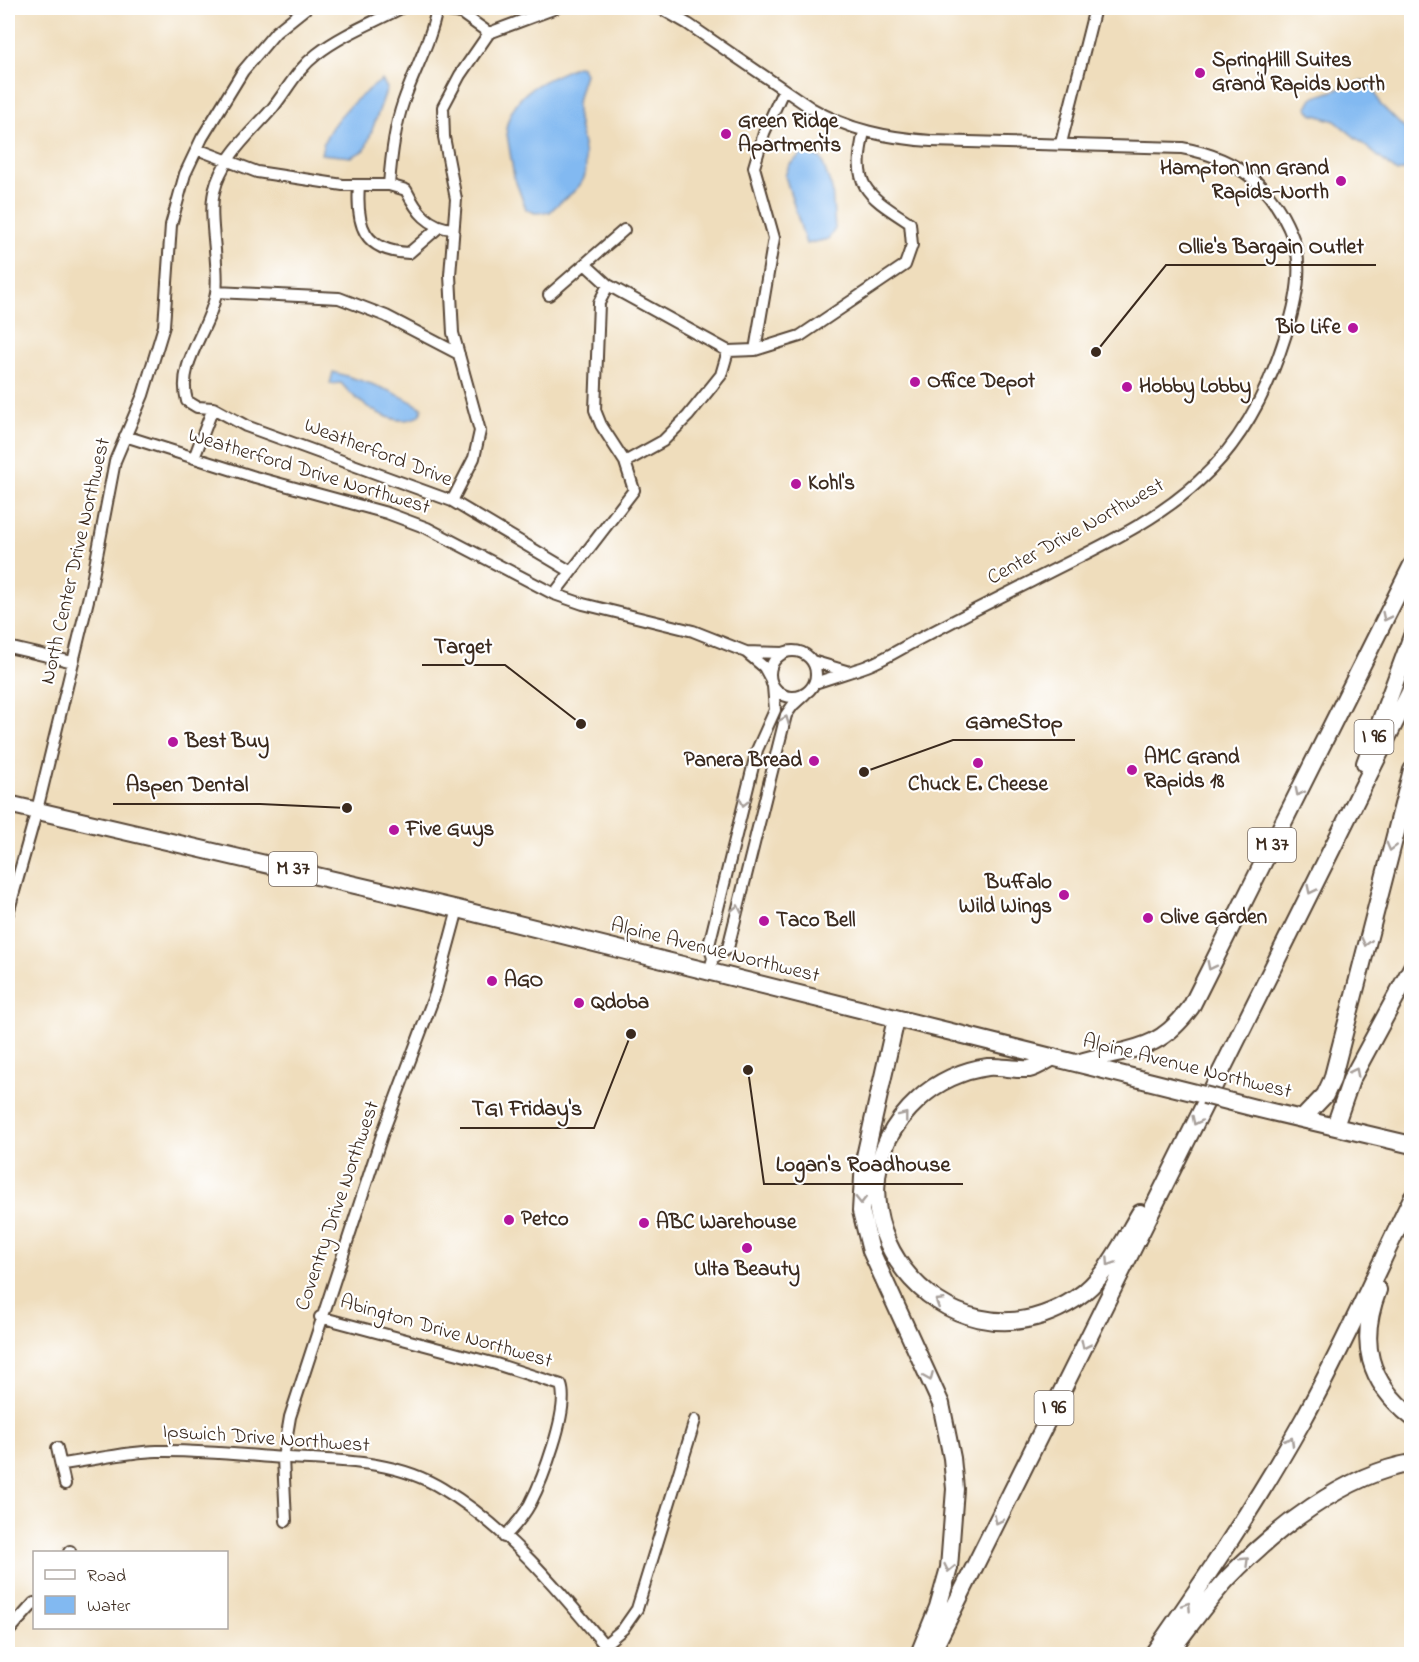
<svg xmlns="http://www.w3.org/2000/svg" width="1419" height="1662" font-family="'Indie Flower',sans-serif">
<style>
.water{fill:#82b9f1;stroke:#5e7288;stroke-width:1.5}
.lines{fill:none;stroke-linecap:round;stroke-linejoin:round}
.minor-casing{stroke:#564536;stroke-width:14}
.highway-casing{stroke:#564536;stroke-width:20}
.minor{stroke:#fff;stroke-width:10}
.highway{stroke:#fff;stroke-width:16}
.highway-bridge-casing{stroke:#564536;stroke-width:20;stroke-linecap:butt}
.highway-bridge{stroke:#fff;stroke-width:16}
.oneway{stroke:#a79f9a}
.poi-dot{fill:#b5179e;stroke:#fff;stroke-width:2}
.labels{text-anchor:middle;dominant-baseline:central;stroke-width:4.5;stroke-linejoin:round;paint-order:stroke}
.shield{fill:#fff;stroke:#766a62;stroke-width:1.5}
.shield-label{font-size:20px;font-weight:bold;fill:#3b2a1e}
.poi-label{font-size:21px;font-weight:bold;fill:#3b2a1e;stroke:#fff;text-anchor:start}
.street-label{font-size:21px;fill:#3b2a1e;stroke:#fff}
.leader{fill:none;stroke:#3b2a1e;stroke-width:2}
.callout-dot{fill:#3b2a1e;stroke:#fff;stroke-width:2}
.callout-label{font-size:22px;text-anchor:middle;font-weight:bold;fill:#3b2a1e;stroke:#fff;stroke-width:4.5;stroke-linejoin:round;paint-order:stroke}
</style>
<rect width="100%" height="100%" fill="#fff"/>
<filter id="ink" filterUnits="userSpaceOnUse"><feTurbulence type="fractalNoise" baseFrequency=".0167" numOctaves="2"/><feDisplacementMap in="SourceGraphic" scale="12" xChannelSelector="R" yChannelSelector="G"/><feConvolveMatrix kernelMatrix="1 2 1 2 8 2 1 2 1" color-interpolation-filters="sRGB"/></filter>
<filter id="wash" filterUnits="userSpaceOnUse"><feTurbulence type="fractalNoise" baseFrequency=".008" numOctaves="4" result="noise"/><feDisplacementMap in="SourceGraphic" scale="24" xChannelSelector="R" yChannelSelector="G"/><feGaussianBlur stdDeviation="1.35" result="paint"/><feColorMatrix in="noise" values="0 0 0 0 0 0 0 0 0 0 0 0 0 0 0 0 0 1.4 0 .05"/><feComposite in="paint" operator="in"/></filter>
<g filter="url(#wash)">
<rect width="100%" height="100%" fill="#efddbc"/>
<!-- water -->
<path class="water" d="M577,66L582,67L585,74C582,84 577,96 577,106C576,126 592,164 583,180C576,194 560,200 550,212L535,213L526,209L514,177L506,128C515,88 545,81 577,66Z
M382,80L387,88L365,150L351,157L321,154C325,124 359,96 382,80Z
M1362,81L1371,82L1380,104L1408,132L1411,157L1404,170L1397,172L1335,121L1312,114L1307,107L1312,98Z
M803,153L821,158L832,189L835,229L828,239L806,244L785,176L789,165Z
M333,372C364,381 394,390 422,408L421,414C397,433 356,402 341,383L330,384Z"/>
</g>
<g filter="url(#ink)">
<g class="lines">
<defs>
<path id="minor" d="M429,8L461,13L489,33
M660,8L688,24L811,108C849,130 887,138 931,141L1182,148C1239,158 1274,187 1294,241C1304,270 1295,307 1286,334C1269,389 1242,442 1199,481C1152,525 1089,551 1032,581C994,600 957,619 919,639C902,648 885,659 867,666C850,672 832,677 815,683
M915,8H916
M1061,143L1095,8
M197,149L257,172L343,185H389C391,158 394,129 403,103C414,70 431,42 437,8
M359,185C356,225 363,251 409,253L438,228
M389,185L406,190C417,212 428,227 453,229
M585,264L608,285L728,351L755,350L800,336L905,265L912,245L910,223C867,195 851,187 864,132
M216,292L339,298L386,316L459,354
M549,295L624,230
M755,350L774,238L754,167L764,133L783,91
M213,408L197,407L187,401C176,363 210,330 216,293C220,264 208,219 214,192C222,157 249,135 271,110C287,91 296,70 317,54C341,35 374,22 401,8
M125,436L255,477L387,513L427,528L554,594L583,604L693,631L746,652L784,653
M194,458L213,408L246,426L452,501L570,571
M625,462L663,441L688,416L721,375L728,351
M452,501L474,458L480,431L453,333L450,275L456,199L444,137L443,107L460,75L489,33L556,8
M554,594L634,490L625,462L601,425L595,410L599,303L608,285
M8,647L73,662
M770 674a23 23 0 1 1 46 0a23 23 0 1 1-46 0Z
M746,652L764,667L770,678
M812,661L846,671
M8,913L37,810L90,592L115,461L143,395L164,326L171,225L185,174L202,138L243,71L276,32L306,8
M713,958L728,948L786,715L793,705L805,694
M709,973L713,958L709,945L757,750L775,710L773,686
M320,1317L496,1364L561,1385C570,1409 542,1481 530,1504C523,1517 514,1527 504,1537
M57,1448L65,1484
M62,1464C93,1460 126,1452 157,1451C194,1450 233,1454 271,1457C328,1461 392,1457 443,1489C510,1529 563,1595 612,1654
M286,1521L283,1458L290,1417L383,1132L435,994L458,909
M69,1552L70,1551
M8,1632L34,1603
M604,1645L623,1629L637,1609L695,1420"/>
<path id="highway" d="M1365,763L1412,636
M8,804L458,909L1204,1095
M896,1019L864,1161L861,1211L871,1251L941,1404L952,1458L955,1489L949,1568L938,1607L919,1654
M1053,1057C1046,1061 1036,1068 1029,1069C1015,1070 1001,1066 988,1067C963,1070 937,1082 919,1099C804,1204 943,1384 1075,1299C1105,1280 1122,1243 1140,1213
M1077,1063C1128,1047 1156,1055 1191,1007L1412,565
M1255,1108L1412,1145
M1303,1118L1325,1095L1332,1080L1412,770
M1335,1126L1351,1080L1412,967
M1378,1290C1358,1342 1368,1382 1412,1417
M931,1654L1412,688
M1153,1654C1206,1578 1258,1501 1303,1420C1343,1348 1376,1272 1412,1198
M1168,1654C1188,1629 1206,1602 1228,1578C1273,1531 1345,1474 1412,1463"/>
</defs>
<!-- minor casing -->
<use href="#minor" class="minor-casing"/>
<!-- highway casing -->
<use href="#highway" class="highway-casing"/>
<!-- minor -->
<use href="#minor" class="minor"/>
<!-- highway -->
<use href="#highway" class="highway"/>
<defs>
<path id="highway-bridge" d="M1204,1095L1255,1108"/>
</defs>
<!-- highway-bridge casing -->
<use href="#highway-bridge" class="highway-bridge-casing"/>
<!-- highway-bridge -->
<use href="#highway-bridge" class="highway-bridge"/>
</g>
<!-- one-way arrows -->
<defs><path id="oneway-chevron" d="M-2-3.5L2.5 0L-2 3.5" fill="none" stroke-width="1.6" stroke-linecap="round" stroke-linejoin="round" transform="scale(1.5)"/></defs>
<g class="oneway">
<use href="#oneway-chevron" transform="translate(1386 617) rotate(116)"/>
<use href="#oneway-chevron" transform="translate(785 720) rotate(-68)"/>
<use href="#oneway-chevron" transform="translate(1299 792) rotate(117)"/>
<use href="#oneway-chevron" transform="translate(744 802) rotate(103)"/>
<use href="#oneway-chevron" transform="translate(1391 847) rotate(105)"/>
<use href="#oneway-chevron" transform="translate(1311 890) rotate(116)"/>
<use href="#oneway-chevron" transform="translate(737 909) rotate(-77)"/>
<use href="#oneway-chevron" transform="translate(1366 942) rotate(104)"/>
<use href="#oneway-chevron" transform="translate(1211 966) rotate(117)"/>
<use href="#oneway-chevron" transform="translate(1355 1072) rotate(-63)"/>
<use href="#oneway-chevron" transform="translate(904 1116) rotate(-52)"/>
<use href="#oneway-chevron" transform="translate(1196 1121) rotate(116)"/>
<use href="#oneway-chevron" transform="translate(861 1200) rotate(89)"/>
<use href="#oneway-chevron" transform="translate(1110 1262) rotate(124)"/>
<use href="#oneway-chevron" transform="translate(939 1302) rotate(-148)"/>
<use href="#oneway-chevron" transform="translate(1085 1345) rotate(116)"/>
<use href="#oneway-chevron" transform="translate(929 1377) rotate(67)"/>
<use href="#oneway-chevron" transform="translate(1290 1441) rotate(-60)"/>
<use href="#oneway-chevron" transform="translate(998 1520) rotate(116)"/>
<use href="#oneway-chevron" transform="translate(1245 1561) rotate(-44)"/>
<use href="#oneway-chevron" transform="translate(949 1568) rotate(102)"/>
<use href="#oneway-chevron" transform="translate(1187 1606) rotate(-56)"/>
</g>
</g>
<!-- markers -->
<g class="poi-dot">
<circle cx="1200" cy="73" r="6"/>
<circle cx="726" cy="134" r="6"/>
<circle cx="1341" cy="181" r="6"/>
<circle cx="1353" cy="328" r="6"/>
<circle cx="915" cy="382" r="6"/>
<circle cx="1127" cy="387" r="6"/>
<circle cx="796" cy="484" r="6"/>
<circle cx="173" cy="742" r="6"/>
<circle cx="814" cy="761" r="6"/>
<circle cx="978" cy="763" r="6"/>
<circle cx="1132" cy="770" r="6"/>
<circle cx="394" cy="830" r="6"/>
<circle cx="1064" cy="895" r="6"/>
<circle cx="1148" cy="918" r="6"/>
<circle cx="764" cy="921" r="6"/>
<circle cx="492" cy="981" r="6"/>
<circle cx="579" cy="1003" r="6"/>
<circle cx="509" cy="1220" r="6"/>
<circle cx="644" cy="1223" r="6"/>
<circle cx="747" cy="1248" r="6"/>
</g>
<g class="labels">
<!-- shield labels -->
<g class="shield">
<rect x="1354.5" y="720" width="39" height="34" rx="4.5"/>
<rect x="1248" y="828" width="48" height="34" rx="4.5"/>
<rect x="269" y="852" width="48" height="34" rx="4.5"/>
<rect x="1034.5" y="1391" width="39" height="34" rx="4.5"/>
</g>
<g class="shield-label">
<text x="1374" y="737">I 96</text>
<text x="1272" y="845">M 37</text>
<text x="293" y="869">M 37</text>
<text x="1054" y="1408">I 96</text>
</g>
<!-- poi labels -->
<g class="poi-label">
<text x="1212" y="61">SpringHill Suites<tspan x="1212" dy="24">Grand Rapids North</tspan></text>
<text x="738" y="122">Green Ridge<tspan x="738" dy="24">Apartments</tspan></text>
<text x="1329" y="169" text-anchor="end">Hampton Inn Grand<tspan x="1329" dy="24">Rapids-North</tspan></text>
<text x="1341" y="328" text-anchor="end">Bio Life</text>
<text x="927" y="382">Office Depot</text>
<text x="1139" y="387">Hobby Lobby</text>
<text x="808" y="484">Kohl's</text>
<text x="185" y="742">Best Buy</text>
<text x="1144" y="758">AMC Grand<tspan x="1144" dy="24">Rapids 18</tspan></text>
<text x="802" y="761" text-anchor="end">Panera Bread</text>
<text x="978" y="785" text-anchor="middle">Chuck E. Cheese</text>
<text x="406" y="830">Five Guys</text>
<text x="1052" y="883" text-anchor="end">Buffalo<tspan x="1052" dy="24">Wild Wings</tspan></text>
<text x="1160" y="918">Olive Garden</text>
<text x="776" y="921">Taco Bell</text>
<text x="504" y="981">AGO</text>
<text x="591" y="1003">Qdoba</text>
<text x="521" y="1220">Petco</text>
<text x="656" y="1223">ABC Warehouse</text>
<text x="747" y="1270" text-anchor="middle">Ulta Beauty</text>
</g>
<!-- street labels -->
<g class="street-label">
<text transform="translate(378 453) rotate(21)">Weatherford Drive</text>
<text transform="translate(309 472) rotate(17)">Weatherford Drive Northwest</text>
<text transform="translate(1076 532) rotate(-29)">Center Drive Northwest</text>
<text transform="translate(76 561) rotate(-77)">North Center Drive Northwest</text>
<text transform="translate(715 951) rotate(14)">Alpine Avenue Northwest</text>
<text transform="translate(1187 1067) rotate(14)">Alpine Avenue Northwest</text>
<text transform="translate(338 1206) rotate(-71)">Coventry Drive Northwest</text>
<text transform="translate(446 1332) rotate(16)">Abington Drive Northwest</text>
<text transform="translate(266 1439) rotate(4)">Ipswich Drive Northwest</text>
</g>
</g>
<!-- callouts -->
<path class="leader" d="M1096 352L1166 265H1376M581 724L505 665H422M864 772L953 740H1075M347 808L260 804H113M631 1034L594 1128H460M748 1070L764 1184H963"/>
<g class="callout-dot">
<circle cx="1096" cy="352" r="6"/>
<circle cx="581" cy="724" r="6"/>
<circle cx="864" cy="772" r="6"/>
<circle cx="347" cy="808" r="6"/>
<circle cx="631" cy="1034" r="6"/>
<circle cx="748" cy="1070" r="6"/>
</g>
<g class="callout-label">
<text x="1271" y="253">Ollie's Bargain Outlet</text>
<text x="463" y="653">Target</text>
<text x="1014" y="728">GameStop</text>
<text x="187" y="791">Aspen Dental</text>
<text x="527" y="1115">TGI Friday's</text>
<text x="863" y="1171">Logan's Roadhouse</text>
</g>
<!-- margin -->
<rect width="1419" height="1662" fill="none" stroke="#fff" stroke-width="30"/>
<!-- legend -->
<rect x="33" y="1551" width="195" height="78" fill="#ffffff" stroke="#b1aaa5" stroke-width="1.5"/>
<rect x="45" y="1570" width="30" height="9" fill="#ffffff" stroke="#b1aaa5" stroke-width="1.5"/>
<text x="87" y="1581" font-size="18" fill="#3b2a1e">Road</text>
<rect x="45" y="1596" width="30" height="18" fill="#82b9f1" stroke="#b1aaa5" stroke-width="1.5"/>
<text x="87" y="1611" font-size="18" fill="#3b2a1e">Water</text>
</svg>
